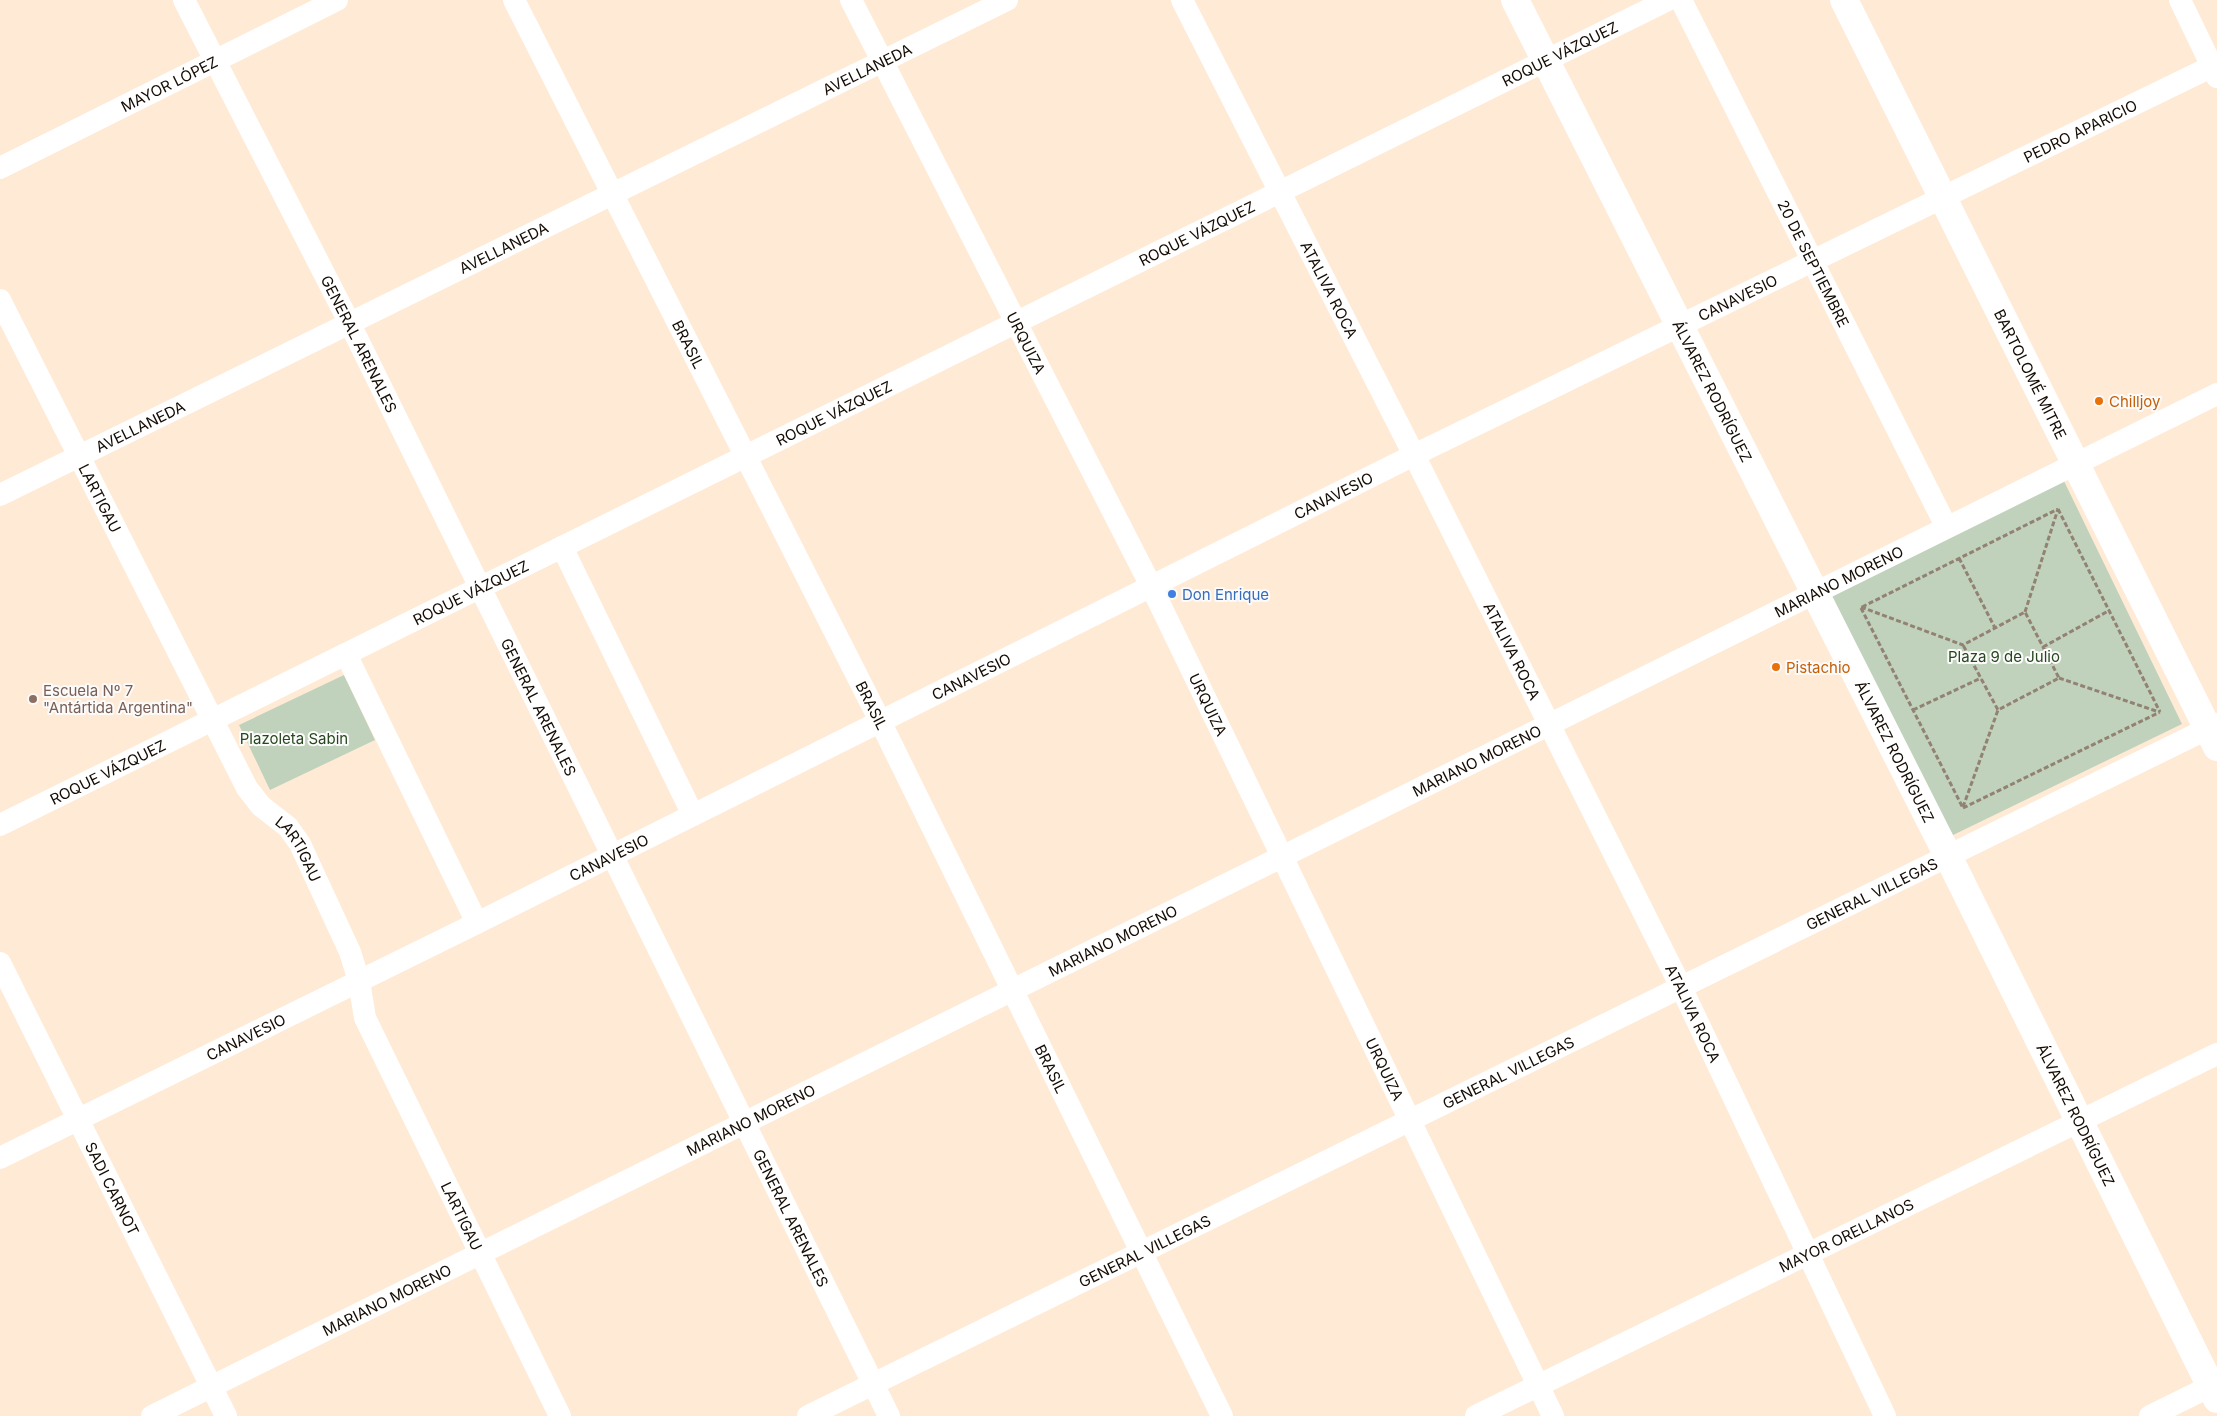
<svg xmlns="http://www.w3.org/2000/svg" width="2217" height="1416" font-family="Inter,sans-serif">
<style>
.green{fill:#c1d2bc}
.lines{fill:none;stroke-linecap:round;stroke-linejoin:round}
.path{stroke:#918273;stroke-width:3;stroke-dasharray:5 2.5;stroke-linecap:butt}
.minor{stroke:#fff;stroke-width:22}
.secondary{stroke:#fff;stroke-width:28}
.food-dot{fill:#e8710a;stroke:#fbfbfb;stroke-width:2}
.shop-dot{fill:#3f7fe0;stroke:#fbfbfb;stroke-width:2}
.education-dot{fill:#8d6e63;stroke:#fbfbfb;stroke-width:2}
.labels{text-anchor:middle;dominant-baseline:central;stroke-width:4;stroke-linejoin:round;paint-order:stroke}
.street-label{font-size:15px;fill:#140c04;stroke:#fbfbfb}
.food-label{font-size:15px;fill:#c56008;stroke:#fbfbfb;text-anchor:start}
.shop-label{font-size:15px;fill:#366cbe;stroke:#fbfbfb;text-anchor:start}
.park-label{font-size:15px;fill:#28471f;stroke:#fbfbfb}
.education-label{font-size:15px;fill:#785e54;stroke:#fbfbfb;text-anchor:start}
</style>
<rect width="100%" height="100%" fill="#ffead5"/>
<!-- green -->
<path class="green" d="M2063,479L2182,724L1949,837L1828,596Z
M344,675L375,740L270,790L239,725Z"/>
<g class="lines">
<!-- path -->
<path class="path" d="M2058,509L2160,712
M1959,558L1995,628
M1861,607L1963,645L2025,612L2059,678L1998,710L1963,645
M1862,607L2058,509
M1861,608L1963,808
M2025,612L2058,509
M2043,647L2110,610
M2059,678L2159,712
M1913,710L1981,678
M1963,807L1998,710
M1963,808L2160,712"/>
<!-- minor -->
<g class="minor">
<path id="s1" d="M184,0L349,322L889,1416"/>
<path id="s2" d="M514,0L880,721L1222,1416"/>
<path id="s3" d="M851,0L1151,586L1553,1416"/>
<path id="s4" d="M1182,0L1414,455L1681,987L1885,1416"/>
<path id="s5" d="M1681,0L1946,526"/>
<path d="M2180,0L2217,77"/>
<path id="s6" d="M0,168L337,0"/>
<path id="s7" d="M0,300L247,788L261,806L288,827L300,844L350,952L359,981L365,1018L560,1416"/>
<path id="s8" d="M0,495L1007,0"/>
<path d="M562,547L693,815"/>
<path d="M346,654L477,923"/>
<path id="s9" d="M0,825L1668,0"/>
<path id="s10" d="M0,963L226,1416"/>
<path id="s11" d="M0,1158L477,923L1414,455L2217,64"/>
<path id="s12" d="M152,1416L2217,394"/>
<path id="s13" d="M808,1416L2217,724"/>
<path id="s14" d="M1476,1416L2217,1054"/>
<path d="M2150,1416L2217,1383"/>
</g>
<!-- secondary -->
<g class="secondary">
<path id="s15" d="M1515,0L1948,856L2217,1399"/>
<path id="s16" d="M1844,0L2217,747"/>
</g>
</g>
<!-- markers -->
<g class="food-dot">
<circle cx="2099" cy="401" r="5"/>
<circle cx="1776" cy="667" r="5"/>
</g>
<circle class="shop-dot" cx="1172" cy="594" r="5"/>
<circle class="education-dot" cx="33" cy="699" r="5"/>
<g class="labels">
<!-- street labels -->
<g class="street-label">
<text stroke="none"><textPath href="#s9" startOffset="1740">ROQUE VÁZQUEZ</textPath></text>
<text stroke="none"><textPath href="#s8" startOffset="966">AVELLANEDA</textPath></text>
<text stroke="none"><textPath href="#s6" startOffset="189">MAYOR LÓPEZ</textPath></text>
<text stroke="none"><textPath href="#s11" startOffset="2320">PEDRO APARICIO</textPath></text>
<text stroke="none"><textPath href="#s9" startOffset="1335">ROQUE VÁZQUEZ</textPath></text>
<text stroke="none"><textPath href="#s8" startOffset="561">AVELLANEDA</textPath></text>
<text stroke="none"><textPath href="#s5" startOffset="295">20 DE SEPTIEMBRE</textPath></text>
<text stroke="none"><textPath href="#s4" startOffset="325">ATALIVA ROCA</textPath></text>
<text stroke="none"><textPath href="#s11" startOffset="1939">CANAVESIO</textPath></text>
<text stroke="none"><textPath href="#s3" startOffset="385">URQUIZA</textPath></text>
<text stroke="none"><textPath href="#s1" startOffset="386">GENERAL ARENALES</textPath></text>
<text stroke="none"><textPath href="#s2" startOffset="386">BRASIL</textPath></text>
<text stroke="none"><textPath href="#s16" startOffset="418">BARTOLOMÉ MITRE</textPath></text>
<text stroke="none"><textPath href="#s15" startOffset="438">ÁLVAREZ RODRÍGUEZ</textPath></text>
<text stroke="none"><textPath href="#s9" startOffset="930">ROQUE VÁZQUEZ</textPath></text>
<text stroke="none"><textPath href="#s8" startOffset="156">AVELLANEDA</textPath></text>
<text stroke="none"><textPath href="#s11" startOffset="1489">CANAVESIO</textPath></text>
<text stroke="none"><textPath href="#s7" startOffset="222">LARTIGAU</textPath></text>
<text stroke="none"><textPath href="#s12" startOffset="1882">MARIANO MORENO</textPath></text>
<text stroke="none"><textPath href="#s9" startOffset="525">ROQUE VÁZQUEZ</textPath></text>
<text stroke="none"><textPath href="#s4" startOffset="730">ATALIVA ROCA</textPath></text>
<text stroke="none"><textPath href="#s11" startOffset="1084">CANAVESIO</textPath></text>
<text stroke="none"><textPath href="#s3" startOffset="790">URQUIZA</textPath></text>
<text stroke="none"><textPath href="#s2" startOffset="791">BRASIL</textPath></text>
<text stroke="none"><textPath href="#s1" startOffset="791">GENERAL ARENALES</textPath></text>
<text stroke="none"><textPath href="#s15" startOffset="842">ÁLVAREZ RODRÍGUEZ</textPath></text>
<text stroke="none"><textPath href="#s12" startOffset="1478">MARIANO MORENO</textPath></text>
<text stroke="none"><textPath href="#s9" startOffset="120">ROQUE VÁZQUEZ</textPath></text>
<text stroke="none"><textPath href="#s7" startOffset="628">LARTIGAU</textPath></text>
<text stroke="none"><textPath href="#s11" startOffset="679">CANAVESIO</textPath></text>
<text stroke="none"><textPath href="#s13" startOffset="1185">GENERAL VILLEGAS</textPath></text>
<text stroke="none"><textPath href="#s12" startOffset="1072">MARIANO MORENO</textPath></text>
<text stroke="none"><textPath href="#s4" startOffset="1135">ATALIVA ROCA</textPath></text>
<text stroke="none"><textPath href="#s11" startOffset="274">CANAVESIO</textPath></text>
<text stroke="none"><textPath href="#s2" startOffset="1196">BRASIL</textPath></text>
<text stroke="none"><textPath href="#s3" startOffset="1195">URQUIZA</textPath></text>
<text stroke="none"><textPath href="#s13" startOffset="780">GENERAL VILLEGAS</textPath></text>
<text stroke="none"><textPath href="#s15" startOffset="1248">ÁLVAREZ RODRÍGUEZ</textPath></text>
<text stroke="none"><textPath href="#s12" startOffset="668">MARIANO MORENO</textPath></text>
<text stroke="none"><textPath href="#s10" startOffset="252">SADI CARNOT</textPath></text>
<text stroke="none"><textPath href="#s7" startOffset="1032">LARTIGAU</textPath></text>
<text stroke="none"><textPath href="#s1" startOffset="1361">GENERAL ARENALES</textPath></text>
<text stroke="none"><textPath href="#s14" startOffset="412">MAYOR ORELLANOS</textPath></text>
<text stroke="none"><textPath href="#s13" startOffset="375">GENERAL VILLEGAS</textPath></text>
<text stroke="none"><textPath href="#s12" startOffset="262">MARIANO MORENO</textPath></text>
</g>
<!-- food labels -->
<g class="food-label">
<text x="2109" y="401">Chilljoy</text>
<text x="1786" y="667">Pistachio</text>
</g>
<!-- shop labels -->
<g class="shop-label">
<text x="1182" y="594">Don Enrique</text>
</g>
<!-- park labels -->
<g class="park-label">
<text x="2004" y="656">Plaza 9 de Julio</text>
<text x="294" y="738">Plazoleta Sabin</text>
</g>
<!-- education labels -->
<g class="education-label">
<text x="43" y="690">Escuela Nº 7<tspan x="43" dy="17">"Antártida Argentina"</tspan></text>
</g>
</g>
</svg>
